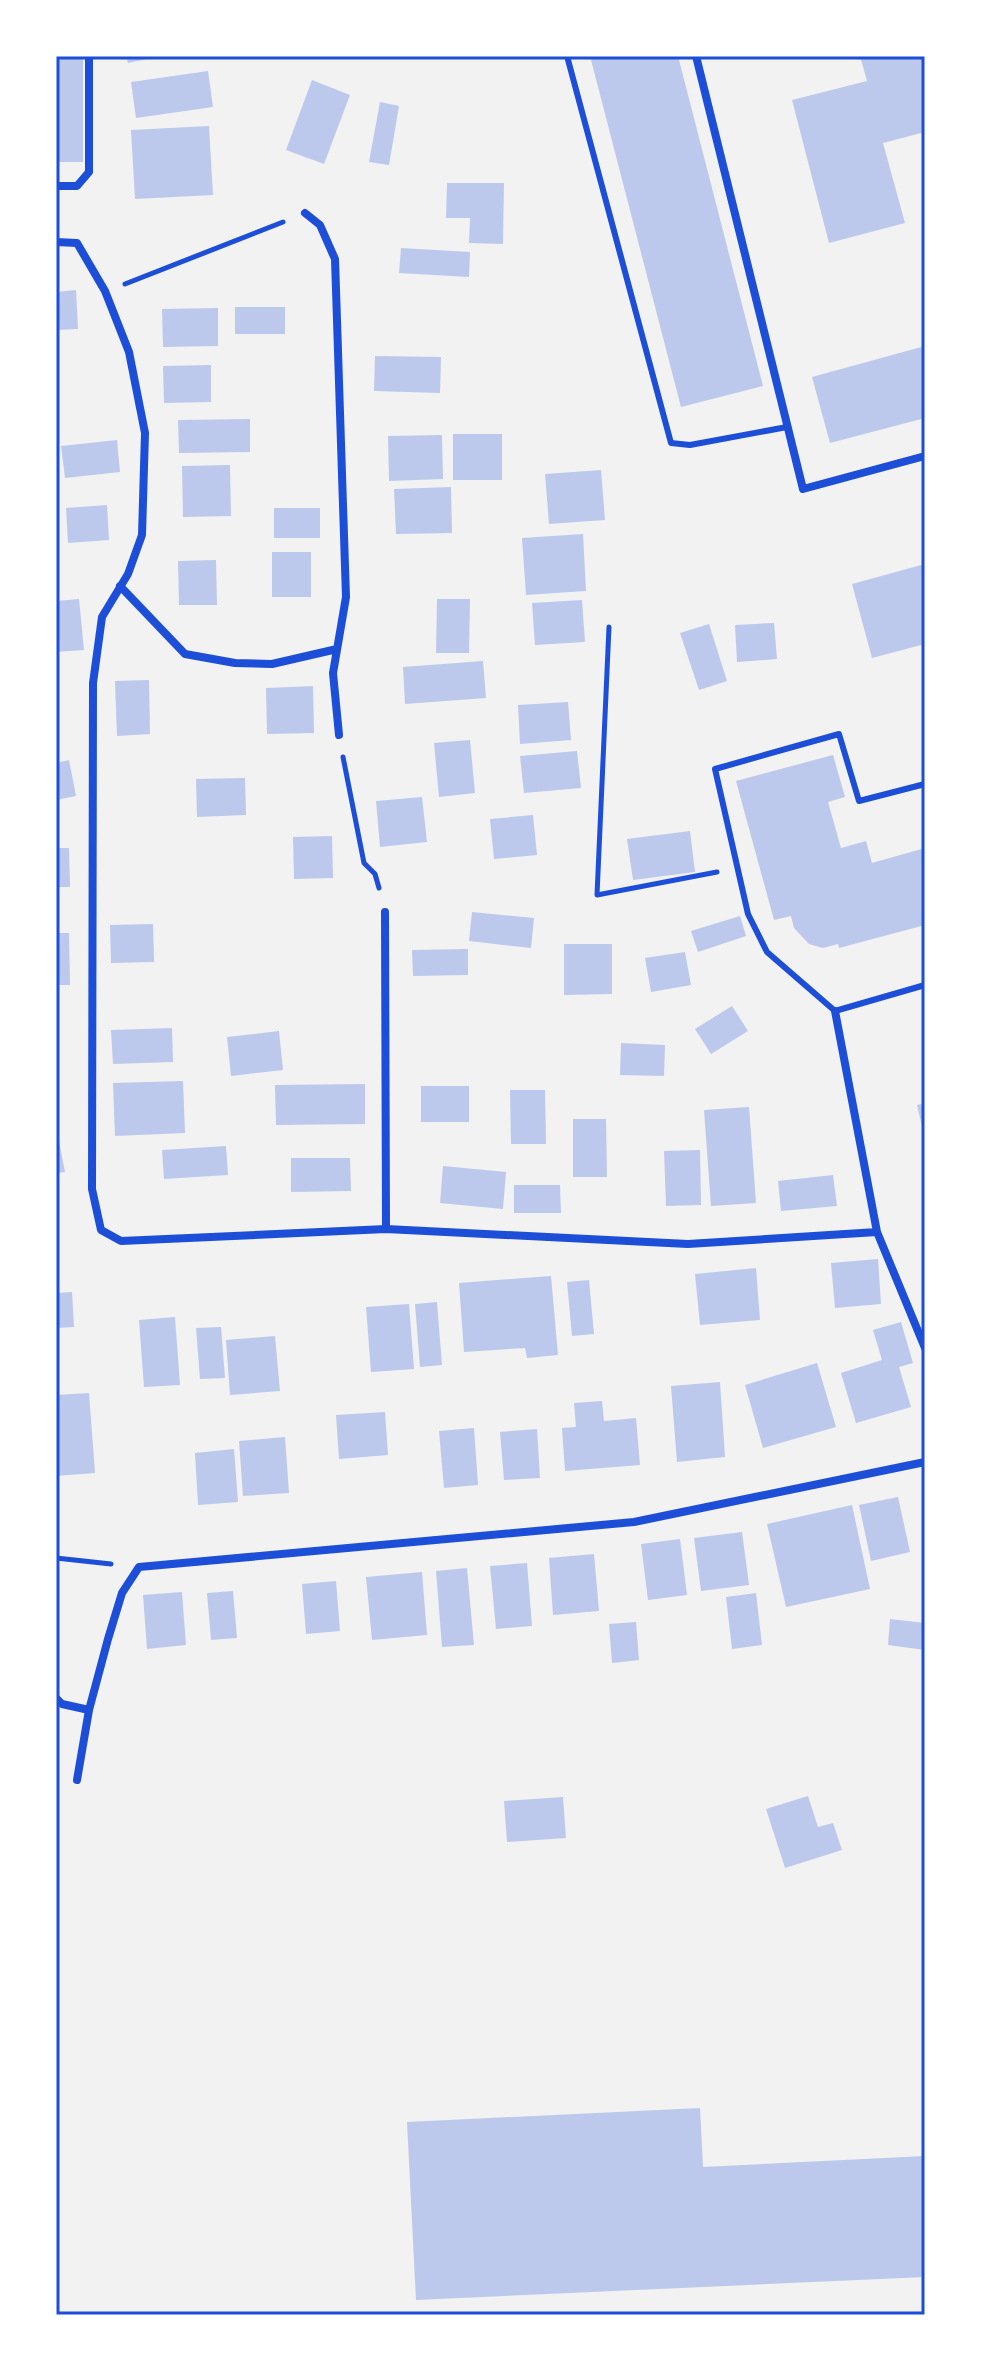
<svg xmlns="http://www.w3.org/2000/svg" width="981" height="2371" font-family="Literata,serif">
<style>
.building{fill:#bdc9ec}
.lines{fill:none;stroke-linecap:round;stroke-linejoin:round}
.path{stroke:#1d4ed8;stroke-width:5}
.service{stroke:#1d4ed8;stroke-width:6}
.minor{stroke:#1d4ed8;stroke-width:8}
.neatline{fill:none;stroke:#1d4ed8;stroke-width:3}
</style>
<rect width="100%" height="100%" fill="#f2f2f2"/>
<!-- building -->
<path class="building" d="M56,56H83V162H56Z
M126,56H157V57L128,63Z
M590,56H678L763,386L681,407Z
M860,56H925V132L883,143L905,223L829,243L792,100L867,81Z
M208,71L213,107L136,118L131,82Z
M312,80L350,95L324,164L286,150Z
M380,102L399,106L389,165L369,162Z
M209,126L213,195L135,199L131,130Z
M447,183H504L503,244L469,243L470,218H446Z
M401,248L470,252L469,277L399,273Z
M76,290L78,329L56,330V292Z
M235,307H285V334H235Z
M218,308V346L163,347L162,309Z
M925,346V418L830,443L812,377Z
M375,356L441,357L440,393L374,391Z
M211,365V402L164,403L163,366Z
M250,419V452L179,453L178,420Z
M453,434H502V480H453Z
M442,435L443,479L389,481L388,436Z
M117,440L120,472L65,478L61,446Z
M230,465L231,516L183,517L182,466Z
M601,470L605,520L549,524L545,474Z
M451,487L452,533L396,534L394,489Z
M107,505L109,540L68,543L66,508Z
M274,508H320V538H274Z
M583,534L586,591L526,595L522,538Z
M272,552H311V597H272Z
M216,560L217,605H179L178,561Z
M925,564V644L872,658L852,584Z
M79,599L84,650L56,652V601Z
M437,599H470L469,653H436Z
M582,600L585,642L535,645L532,603Z
M774,623L777,659L737,662L735,625Z
M709,624L727,681L699,690L680,633Z
M483,661L486,698L405,704L403,667Z
M149,680L150,734L117,736L115,681Z
M313,686L314,733L267,734L266,688Z
M568,702L571,740L520,744L518,705Z
M470,740L475,793L439,797L434,743Z
M577,751L581,788L524,793L520,756Z
M833,755L845,797L828,802L841,848L866,841L872,863L925,848V925L839,948L838,944L823,948L809,944L794,928L791,916L774,920L736,781Z
M69,760L76,796L56,800V763Z
M245,778L246,815L197,817L196,779Z
M422,797L427,842L380,847L376,801Z
M533,815L537,855L494,859L490,819Z
M690,831L695,872L633,880L627,839Z
M332,836L333,878L294,879L293,837Z
M56,848H69L70,887H56Z
M472,912L534,918L531,948L469,941Z
M740,916L746,936L698,952L691,931Z
M153,924L154,962L111,963L110,925Z
M56,933H69L70,985H56Z
M564,944H612V994L564,995Z
M468,949V975L413,976L412,950Z
M685,952L691,985L651,992L645,958Z
M732,1006L748,1031L711,1054L695,1029Z
M172,1028L173,1062L113,1064L111,1030Z
M279,1031L283,1070L231,1076L227,1037Z
M621,1043L665,1045L664,1076L620,1075Z
M183,1081L185,1133L115,1136L113,1083Z
M365,1084V1124L276,1125L275,1085Z
M421,1086H469V1122H421Z
M510,1090H545L546,1144H511Z
M925,1103V1135H924L917,1105Z
M749,1107L756,1203L711,1206L704,1110Z
M573,1119H606L607,1177H573Z
M56,1125L65,1172L56,1173Z
M226,1146L228,1175L164,1179L162,1150Z
M700,1150L701,1205L666,1206L664,1151Z
M291,1158H350L351,1191L291,1192Z
M443,1166L506,1172L503,1209L440,1203Z
M833,1175L837,1206L781,1211L778,1181Z
M514,1185H560L561,1213H514Z
M878,1259L881,1304L835,1308L831,1263Z
M756,1268L760,1320L700,1325L695,1274Z
M551,1276L558,1355L527,1358L525,1348L464,1352L459,1283Z
M589,1280L594,1334L572,1336L567,1282Z
M72,1292L74,1327L56,1328V1293Z
M437,1302L442,1365L420,1367L415,1304Z
M409,1304L414,1369L371,1372L366,1307Z
M175,1317L180,1385L144,1387L139,1320Z
M901,1322L913,1363L899,1367L911,1407L856,1423L841,1373L882,1360L873,1330Z
M221,1327L225,1378L200,1379L196,1328Z
M275,1336L280,1391L230,1395L226,1340Z
M817,1363L836,1427L763,1448L745,1385Z
M720,1382L725,1457L677,1462L671,1386Z
M89,1393L95,1473L56,1476V1395Z
M602,1401L604,1421L636,1418L640,1465L565,1471L562,1428L576,1427L574,1403Z
M385,1412L388,1455L339,1459L336,1415Z
M474,1428L478,1485L444,1488L439,1431Z
M537,1429L540,1478L504,1480L500,1432Z
M285,1437L289,1493L243,1496L239,1441Z
M234,1449L238,1502L198,1505L195,1453Z
M898,1497L910,1552L871,1561L859,1505Z
M852,1505L870,1589L786,1607L767,1524Z
M742,1532L749,1585L701,1591L694,1538Z
M680,1539L687,1595L648,1600L641,1544Z
M594,1554L599,1611L553,1615L549,1558Z
M527,1563L532,1626L496,1629L490,1566Z
M467,1568L474,1645L442,1647L436,1571Z
M422,1572L427,1635L372,1640L366,1577Z
M336,1581L340,1631L306,1634L302,1584Z
M233,1591L237,1638L211,1640L207,1593Z
M182,1592L186,1645L147,1649L143,1595Z
M756,1593L762,1645L732,1649L726,1597Z
M890,1619L925,1623V1650L888,1645Z
M636,1622L639,1660L612,1663L609,1624Z
M808,1796L818,1827L833,1823L842,1850L785,1868L766,1809Z
M563,1797L566,1838L507,1842L504,1801Z
M700,2108L703,2167L925,2156V2277L416,2300L407,2122Z"/>
<g class="lines">
<!-- path -->
<path class="path" d="M125,284L283,222
M609,627L597,895L717,872
M343,757L364,863L375,874L379,888
M56,1558L111,1564"/>
<!-- service -->
<path class="service" d="M567,56L671,443L690,445L787,427
M925,784L859,801L839,734L715,769L748,914L767,952L835,1011L925,985"/>
<!-- minor -->
<path class="minor" d="M696,56L803,489L925,456
M56,186H77L89,172V56
M305,213L320,225L335,259L346,597L333,673L339,735
M56,242L77,243L105,291L129,352L145,433L142,535L128,574L102,617L93,683L92,1189L101,1230L121,1241L386,1229L688,1244L877,1232
M120,586L185,654L235,663L272,664L337,649
M385,912L386,1229
M835,1011L877,1232L925,1348
M56,1698L62,1704L89,1710
M77,1780L89,1710L108,1639L122,1593L139,1567L634,1522L925,1462"/>
</g>
<!-- border -->
<rect width="981" height="2371" fill="none" stroke="#ffffff" stroke-width="116"/>
<rect x="58" y="58" width="865" height="2255" class="neatline"/>
</svg>
